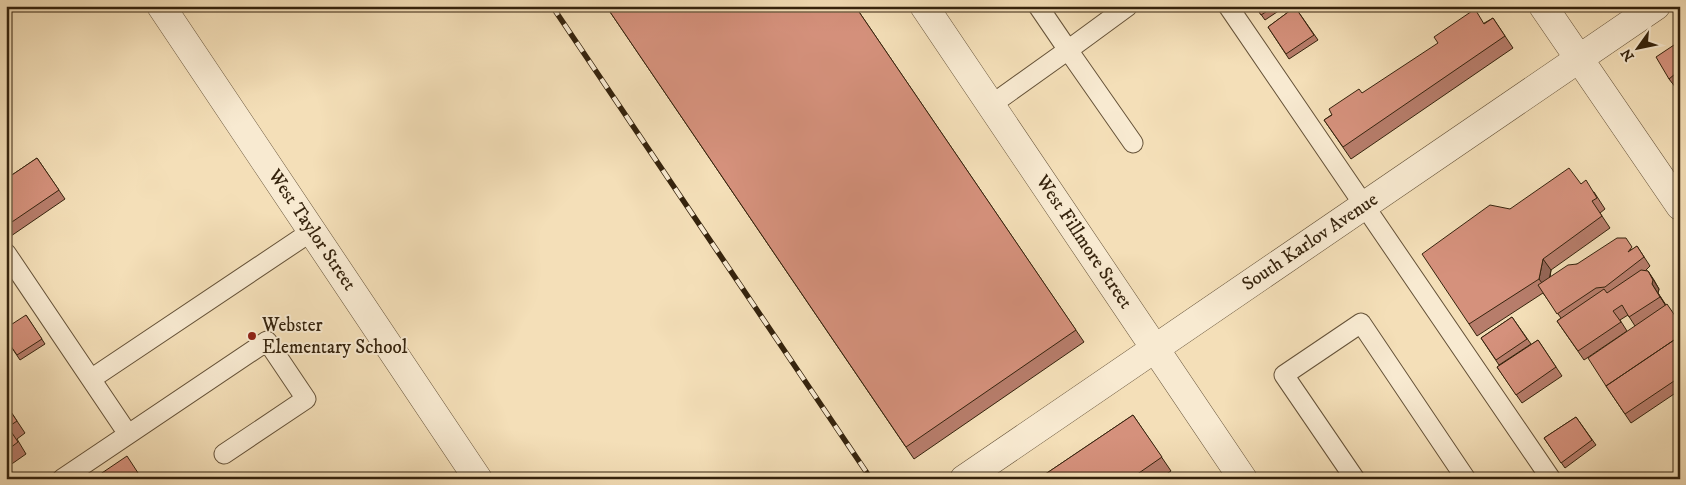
<svg xmlns="http://www.w3.org/2000/svg" width="1686" height="485" font-family="'IM FELL DW Pica',serif">
<style>
.lines{fill:none;stroke-linecap:round;stroke-linejoin:round}
.service-casing{stroke:#655238;stroke-width:21}
.minor-casing{stroke:#655238;stroke-width:29}
.service{stroke:#f8ead1;stroke-width:19}
.minor{stroke:#f8ead1;stroke-width:28}
.rail-casing{stroke:#35230d;stroke-width:5.5}
.rail{stroke:#f8ead1;stroke-width:4;stroke-dasharray:11;stroke-linecap:butt}
.wall{fill:#b77d6b;stroke:#35230d}
.shaded-wall{fill:#956657;stroke:#35230d}
.building{fill:#d5917c;stroke:#35230d}
.poi-dot{fill:#8f2418;stroke:#f8ead1;stroke-width:2}
.labels{text-anchor:middle;dominant-baseline:central;stroke-width:4;stroke-linejoin:round;paint-order:stroke}
.street-label{font-size:19px;fill:#35230d;stroke:#f8ead1}
.poi-label{font-size:19px;fill:#35230d;stroke:#f8ead1;text-anchor:start}
</style>
<rect width="100%" height="100%" fill="#f4dfb8"/>
<filter id="stains"><feTurbulence type="fractalNoise" baseFrequency=".004" numOctaves="4"/><feColorMatrix values="0 0 0 0 .2 0 0 0 0 .09 0 0 0 0 .02 0 0 0 .5 -.17"/></filter>
<radialGradient id="worn" r=".72"><stop offset=".6" stop-color="#630" stop-opacity="0"/><stop offset="1" stop-color="#630" stop-opacity=".3"/></radialGradient>
<g class="lines">
<defs>
<path id="service" d="M1128,6L1068,50L1133,143
M1228,6L1551,479
M991,105L1068,50L1038,6
M6,253L128,434
M91,379L312,231
M62,479L267,341L306,399L224,454
M1355,479L1284,375L1361,323L1466,479"/>
<path id="minor" d="M161,6L478,479
M924,6L1243,479
M1543,6L1680,206
M964,479L1656,6"/>
</defs>
<!-- service casing -->
<use href="#service" class="service-casing"/>
<!-- minor casing -->
<use href="#minor" class="minor-casing"/>
<!-- service -->
<use href="#service" class="service"/>
<!-- minor -->
<use href="#minor" class="minor"/>
<defs>
<path id="rail" d="M552,6L871,479"/>
</defs>
<!-- rail casing -->
<use href="#rail" class="rail-casing"/>
<!-- rail -->
<use href="#rail" class="rail"/>
</g>
<!-- wall -->
<path class="wall" d="M606,6H855L1084,342L914,459Z
M1255,6H1286L1265,20Z
M1295,7L1318,40L1289,59L1268,27Z
M1493,18L1513,48L1351,159L1324,120L1363,93Z
M1680,41V84L1676,88L1669,79Z
M37,158L65,199L11,236L6,229V179Z
M1594,192L1605,209L1600,213L1610,228L1551,270L1550,278L1577,264L1633,249L1637,246L1650,266L1645,271H1648L1654,280L1659,289L1658,293L1666,305L1680,323V390L1631,423L1606,386L1635,326L1628,315L1620,320L1627,331L1584,360L1557,321L1561,318L1543,293L1477,336L1469,324L1510,209Z
M6,275L11,282L6,285Z
M26,315L45,344L20,360L6,339Z
M1512,317L1531,344L1499,365L1481,338Z
M1538,340L1562,376L1522,403L1497,367Z
M9,409L25,433L17,439L26,454L6,468V410Z
M1133,415L1171,471L1159,479H1038Z
M1576,417L1596,445L1565,468L1544,438Z"/>
<!-- shaded-wall -->
<path class="shaded-wall" d="M1543,259L1551,270L1547,290L1539,279Z
M1648,271L1659,289L1658,293L1666,306L1652,284Z"/>
<!-- building -->
<path class="building" d="M606,6H855L1076,330L906,447Z
M1255,6H1275L1261,15Z
M1295,7L1314,35L1286,54L1268,27Z
M1475,9L1484,24L1493,18L1505,36L1343,147L1324,120L1332,115L1329,109L1359,89L1362,93L1438,43L1434,37Z
M1680,41V81L1675,74L1669,79L1656,57Z
M37,158L59,190L6,226V179Z
M1569,168L1581,184L1586,180L1597,198L1592,201L1602,216L1543,259L1539,279L1469,324L1422,254L1490,205L1510,209Z
M1617,238H1626L1632,247L1628,252L1637,246L1644,257L1605,287L1596,288L1557,314L1538,285L1568,265L1577,264Z
M1641,270L1648,271L1653,280L1652,284L1660,297L1629,317L1622,305L1613,311L1621,322L1578,351L1557,321L1604,289L1607,293Z
M1667,304L1680,323V336L1606,386L1588,358Z
M26,315L42,339L17,355L6,339V328Z
M1512,317L1527,339L1496,360L1481,338Z
M1680,336V377L1625,414L1606,386Z
M1538,340L1556,367L1516,395L1497,367Z
M9,409L17,421L8,427L18,442L6,451V410Z
M1133,415L1162,457L1136,475L1138,479H1038Z
M1576,417L1592,440L1561,463L1544,438Z
M127,456L142,479H93Z"/>
<!-- markers -->
<circle class="poi-dot" cx="252" cy="336" r="5"/>
<g class="labels">
<!-- street labels -->
<g class="street-label">
<text transform="translate(312 230) rotate(56)">West Taylor Street</text>
<text transform="translate(1084 242) rotate(56)">West Fillmore Street</text>
<text transform="translate(1310 242) rotate(-34)">South Karlov Avenue</text>
</g>
<!-- poi labels -->
<g class="poi-label">
<text x="262" y="325">Webster<tspan x="262" dy="22">Elementary School</tspan></text>
</g>
</g>
<!-- margin -->
<rect width="1686" height="485" fill="none" stroke="#f4dfb8" stroke-width="25"/>
<rect x="8" y="8" width="1671" height="470" fill="none" stroke="#35230d" stroke-width="2.5"/>
<rect x="12" y="12" width="1661" height="460" fill="none" stroke="#35230d"/>
<!-- north arrow -->
<g transform="translate(1638 48) rotate(237)" stroke="#f8ead1" stroke-width="4" paint-order="stroke">
<path d="M0-4L9 19L0 12L-9 19Z" fill="#35230d"/>
<text y="-8" font-size="14" font-weight="bold" text-anchor="middle" fill="#35230d">N</text>
</g>
<rect width="100%" height="100%" filter="url(#stains)"/>
<rect width="100%" height="100%" fill="url(#worn)"/>
</svg>
